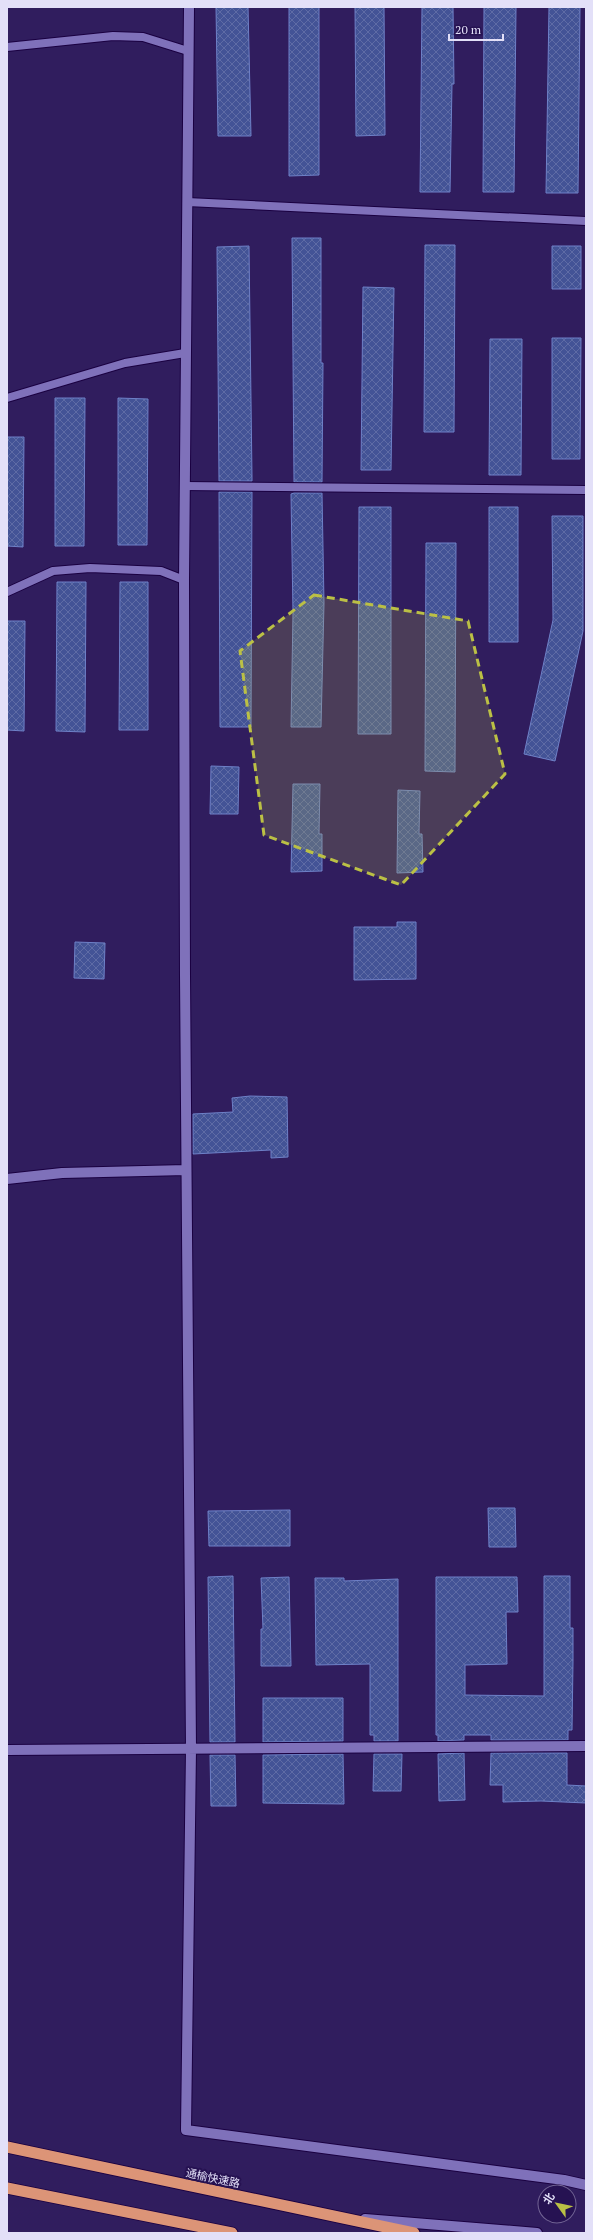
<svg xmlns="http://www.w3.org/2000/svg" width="593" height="2240" font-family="'PT Serif','Noto Sans SC',serif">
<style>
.building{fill:url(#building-cross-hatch);stroke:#6e81c8}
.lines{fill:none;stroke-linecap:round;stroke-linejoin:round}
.service-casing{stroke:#1a0041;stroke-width:10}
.minor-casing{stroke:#1a0041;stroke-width:12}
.tertiary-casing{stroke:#1a0041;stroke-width:12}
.trunk-casing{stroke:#1a0041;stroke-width:13}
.service{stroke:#7f71ba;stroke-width:8}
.minor{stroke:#7f71ba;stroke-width:10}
.tertiary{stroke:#7f71ba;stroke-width:10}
.trunk{stroke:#dc9477;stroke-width:11}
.marked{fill:#bbc045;fill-opacity:0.2;stroke:#bbc045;stroke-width:3;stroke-dasharray:8 5;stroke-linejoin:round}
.labels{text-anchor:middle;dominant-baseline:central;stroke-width:4;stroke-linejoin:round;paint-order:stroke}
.street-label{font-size:11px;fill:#e3e0f8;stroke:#261252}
</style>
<defs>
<pattern id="building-cross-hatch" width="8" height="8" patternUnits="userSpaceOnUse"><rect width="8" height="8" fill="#435396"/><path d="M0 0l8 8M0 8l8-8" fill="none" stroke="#5e6ba5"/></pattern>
</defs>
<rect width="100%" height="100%" fill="#301d5e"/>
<!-- building -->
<path class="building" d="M216,7H248L251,136H218Z
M289,7H319V175L289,176Z
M355,7H384L385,135L356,136Z
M422,7H453L454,84H452L450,192H420Z
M484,7H516L514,192H483Z
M549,7H580L578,193H546Z
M292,238H321V363H323L322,482H294Z
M425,245H455L454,432H424Z
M249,246L252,478V481H219L217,247Z
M552,246H581V289H552Z
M363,287L394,288L391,470H361Z
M552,338H581L580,459H552Z
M490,339H522L521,475H489Z
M55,398H85L84,546H55Z
M118,398L148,399L147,545H118Z
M7,437H24L23,547L7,546Z
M219,492H252L251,727H220Z
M294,493H322L324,603L321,727H291L293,613L291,494Z
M359,507H391V734H358Z
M489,507H518V642H489Z
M552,516H583V631L555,761L524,754L553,620Z
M426,543H456L455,772L425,771Z
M57,582H86L85,732L56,731Z
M120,582H148V730H119Z
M7,621H25L24,731L7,730Z
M211,766L239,767L238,814H210Z
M293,784H320L319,834H322V871L291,872Z
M398,790L420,791L419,834H422L423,872L397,873Z
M397,922H416V979L354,980V927H397Z
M75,942L105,943L104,979L74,978Z
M250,1096L287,1097L288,1157L271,1158V1150L193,1154V1114L233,1112L232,1098Z
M488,1508H515L516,1547H489Z
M290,1510V1546H209L208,1511Z
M233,1576L235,1742H210L208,1577Z
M544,1576H570V1628H573V1662L572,1730H568V1740H491V1735H464V1740L438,1741V1735H436V1577H517L518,1612H506L507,1664L465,1665V1695L544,1696Z
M289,1577L291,1666H261V1629H263L261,1578Z
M315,1578H344V1581L398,1579V1741H374V1735H370V1664L316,1665Z
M263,1698H343V1741L263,1742Z
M464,1753L465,1800L439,1801L438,1754Z
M491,1753H567V1785L586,1786V1803L541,1801L503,1802V1785H490Z
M343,1754L344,1804L263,1803V1755Z
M374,1754H402L401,1791H373Z
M210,1755H235L236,1806H211Z"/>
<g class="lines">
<defs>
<path id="service" d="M7,47L113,36L143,37L188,51
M187,202L586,221
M7,398L125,363L185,353
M184,486L586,490
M7,592L53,571L90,568L161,571L184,580"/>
<path id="minor" d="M189,7L184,580L185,975L191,1749L186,2130L564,2180L586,2185
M7,1179L62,1173L186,1170
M7,1750L586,1746"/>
<path id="tertiary" d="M365,2219L537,2233"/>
<path id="trunk" d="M7,2147L414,2233
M7,2188L232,2233"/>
</defs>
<!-- service casing -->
<use href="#service" class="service-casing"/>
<!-- minor casing -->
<use href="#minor" class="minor-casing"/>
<!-- tertiary casing -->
<use href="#tertiary" class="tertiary-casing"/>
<!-- trunk casing -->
<use href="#trunk" class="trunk-casing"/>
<!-- service -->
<use href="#service" class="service"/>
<!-- minor -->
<use href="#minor" class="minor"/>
<!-- tertiary -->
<use href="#tertiary" class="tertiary"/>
<!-- trunk -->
<use href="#trunk" class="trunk"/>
</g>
<!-- marked area -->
<path class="marked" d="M314,595L468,621L505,774L401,885L264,835L240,651Z"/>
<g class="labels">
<!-- street labels -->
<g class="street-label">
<text transform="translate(213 2178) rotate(12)">通榆快速路</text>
</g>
</g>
<!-- border -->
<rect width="593" height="2240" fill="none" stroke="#e3e0f8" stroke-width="16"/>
<!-- north arrow -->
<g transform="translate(557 2204) rotate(303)"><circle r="19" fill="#261252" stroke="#726494"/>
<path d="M0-3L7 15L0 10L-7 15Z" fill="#bbc045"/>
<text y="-6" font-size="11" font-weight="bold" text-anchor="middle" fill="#e3e0f8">北</text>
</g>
<!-- scale -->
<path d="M449 34v6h54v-6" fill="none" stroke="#e3e0f8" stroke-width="2"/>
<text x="455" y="34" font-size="12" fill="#e3e0f8" stroke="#261252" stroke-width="3" paint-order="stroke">20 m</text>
</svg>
